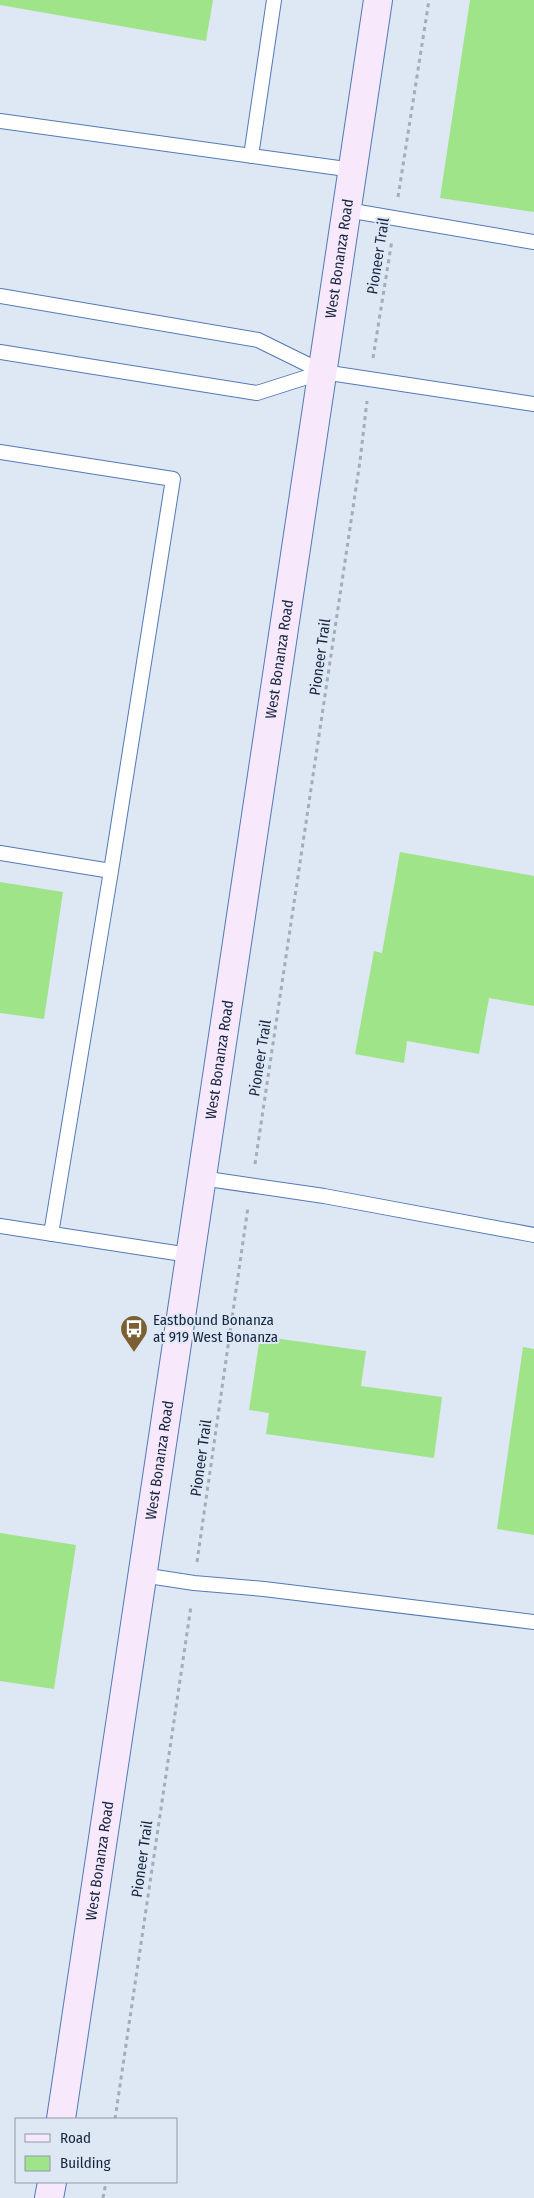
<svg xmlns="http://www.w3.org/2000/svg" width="534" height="2198" font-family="'Fira Sans Condensed',sans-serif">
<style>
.building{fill:#a0e489}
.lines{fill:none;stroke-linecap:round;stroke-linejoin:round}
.service-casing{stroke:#527ab5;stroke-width:16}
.secondary-casing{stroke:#527ab5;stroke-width:30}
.path{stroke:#a1acbd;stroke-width:3;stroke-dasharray:4 4;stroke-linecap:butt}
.service{stroke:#fff;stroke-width:14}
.secondary{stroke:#f7e8fb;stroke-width:28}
.labels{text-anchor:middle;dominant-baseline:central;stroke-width:4;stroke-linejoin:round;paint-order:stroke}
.street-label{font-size:15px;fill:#16263f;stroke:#dee7f4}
.poi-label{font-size:15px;fill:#16263f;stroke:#dee7f4;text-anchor:start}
</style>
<rect width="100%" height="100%" fill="#dee7f4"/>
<!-- building -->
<path class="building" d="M0,0H213L206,41L0,5Z
M470,0H534V212L440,198Z
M400,852L534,876V1006L489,998L479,1054L407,1041L404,1063L355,1054L374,951L382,953Z
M0,882L63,892L44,1019L0,1013Z
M260,1336L366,1351L361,1386L442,1397L434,1458L266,1434L269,1413L249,1410Z
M523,1347L534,1349V1535L497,1529Z
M0,1533L76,1545L54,1689L0,1681Z"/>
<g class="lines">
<defs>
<path id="service" d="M0,121L353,170
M251,156L274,0
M347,210L534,242
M0,296L258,340L323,372L534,404
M0,352L257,393L323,372
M0,452L173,479L111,871L0,853
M201,1178L324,1196L534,1235
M0,1226L189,1255
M51,1234L111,871
M142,1575L194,1583L264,1589L534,1622"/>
<g id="secondary">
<path id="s1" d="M61,2119L378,0"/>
<path d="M49,2198L52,2182"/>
</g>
</defs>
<!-- service casing -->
<use href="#service" class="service-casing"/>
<!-- secondary casing -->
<use href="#secondary" class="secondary-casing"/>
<!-- path -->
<path class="path" d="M398,197L429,0
M373,358L392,240
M255,1164L360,461L367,401
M197,1562L248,1207
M115,2119L191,1606
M103,2198L106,2182"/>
<!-- service -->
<use href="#service" class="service"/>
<!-- secondary -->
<use href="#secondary" class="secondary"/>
</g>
<!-- icons -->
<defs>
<symbol id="bus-pin" viewBox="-11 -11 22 30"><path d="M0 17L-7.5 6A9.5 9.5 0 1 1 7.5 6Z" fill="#7c6033" stroke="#dee7f4"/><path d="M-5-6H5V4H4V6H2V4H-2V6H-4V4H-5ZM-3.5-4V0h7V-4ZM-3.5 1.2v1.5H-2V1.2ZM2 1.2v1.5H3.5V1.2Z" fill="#fff"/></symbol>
</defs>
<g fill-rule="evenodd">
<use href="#bus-pin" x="118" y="1313" width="32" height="43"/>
</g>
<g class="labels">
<!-- street labels -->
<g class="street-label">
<text transform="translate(378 256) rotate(-81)">Pioneer Trail</text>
<text stroke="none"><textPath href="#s1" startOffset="1881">West Bonanza Road</textPath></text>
<text transform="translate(320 657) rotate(-82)">Pioneer Trail</text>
<text stroke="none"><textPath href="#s1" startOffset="1476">West Bonanza Road</textPath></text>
<text transform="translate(260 1058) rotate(-81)">Pioneer Trail</text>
<text stroke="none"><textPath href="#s1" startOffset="1071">West Bonanza Road</textPath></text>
<text transform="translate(201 1458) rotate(-82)">Pioneer Trail</text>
<text stroke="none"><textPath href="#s1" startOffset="666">West Bonanza Road</textPath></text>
<text transform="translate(142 1859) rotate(-82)">Pioneer Trail</text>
<text stroke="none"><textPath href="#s1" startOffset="261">West Bonanza Road</textPath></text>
</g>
<!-- poi labels -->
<g class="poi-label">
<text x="153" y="1320">Eastbound Bonanza<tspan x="153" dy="17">at 919 West Bonanza</tspan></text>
</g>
</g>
<!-- legend -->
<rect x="15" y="2118" width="162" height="65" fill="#dee7f4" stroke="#8e9aac"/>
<rect x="25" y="2134" width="25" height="8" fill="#f7e8fb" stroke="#8e9aac"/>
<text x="60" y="2143" font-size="15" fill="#16263f">Road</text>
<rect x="25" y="2156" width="25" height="15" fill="#a0e489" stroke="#8e9aac"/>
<text x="60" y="2168" font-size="15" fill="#16263f">Building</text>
</svg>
